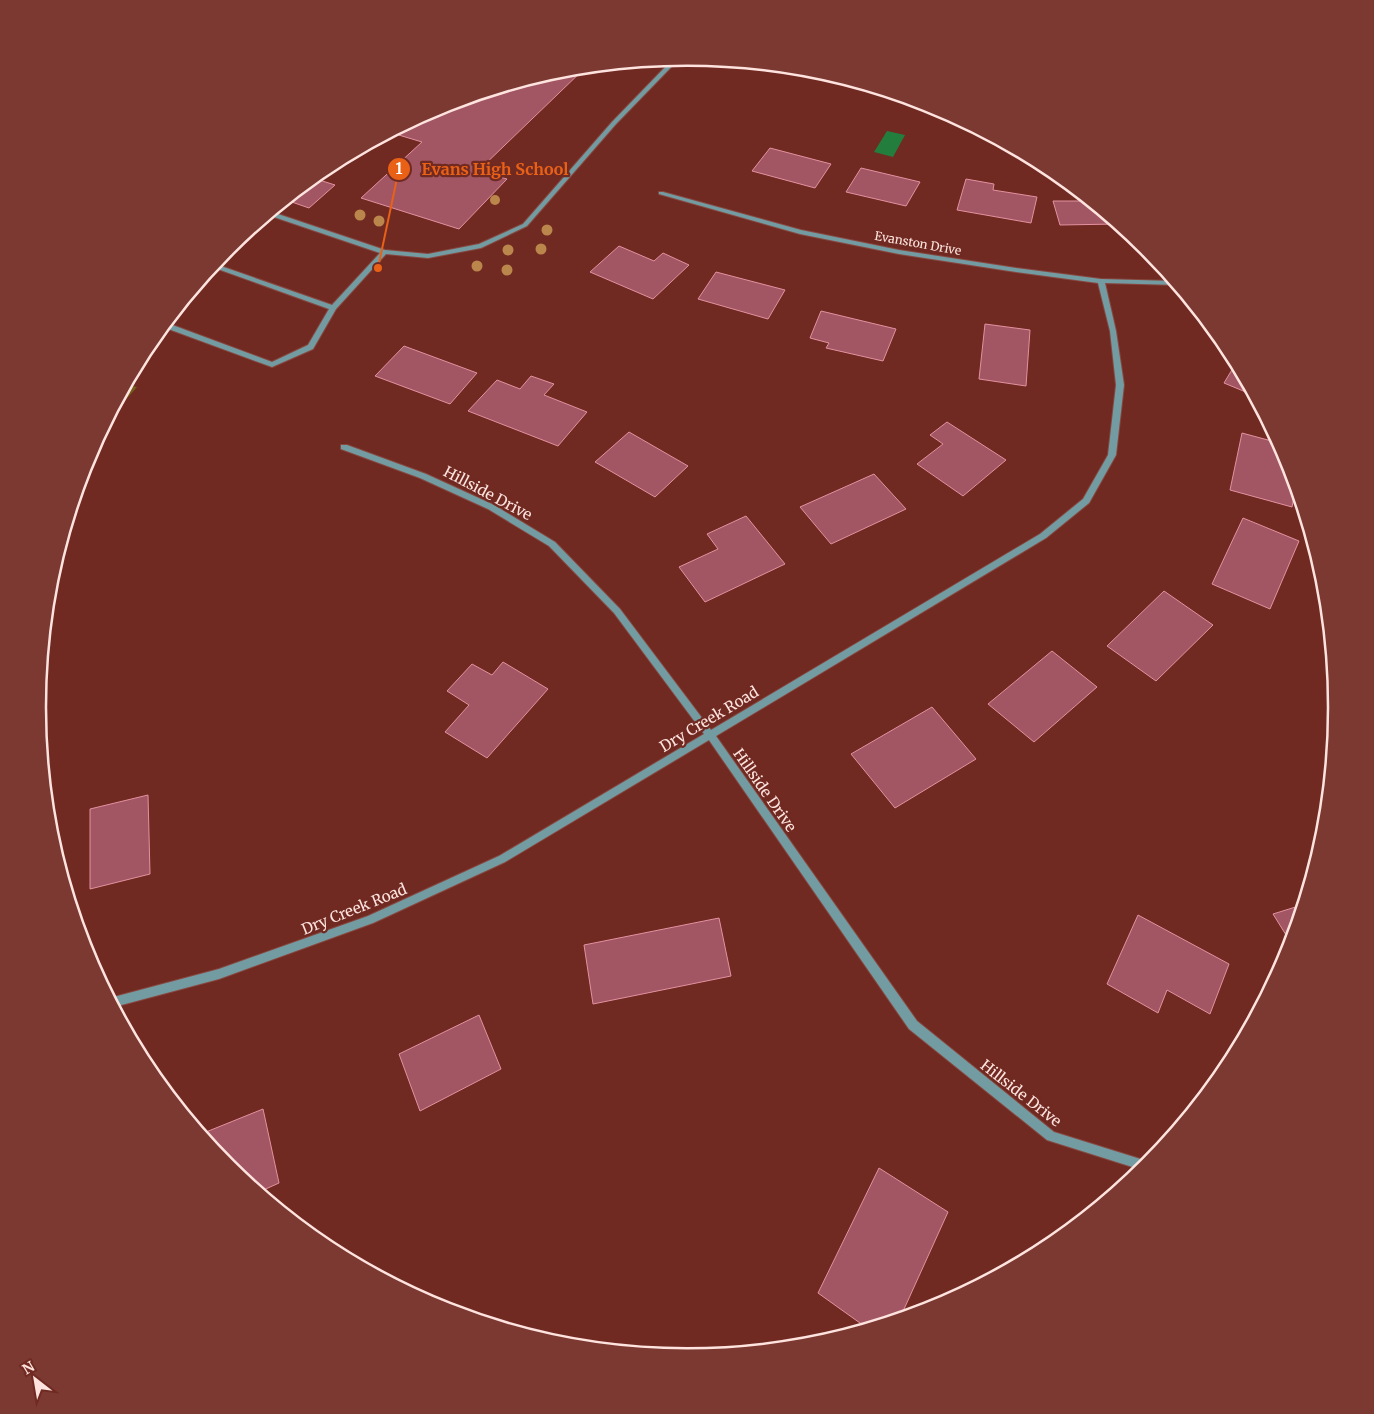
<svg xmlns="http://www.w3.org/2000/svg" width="1374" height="1414" font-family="Merriweather,serif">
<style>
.green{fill:#745d18}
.water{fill:#237e3d}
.building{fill:#a25664;stroke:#e3919f}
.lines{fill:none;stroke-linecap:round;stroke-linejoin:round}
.minor-casing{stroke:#874840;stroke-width:2}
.minor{fill:#739ba2;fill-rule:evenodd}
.tree{fill:#bb864b}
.labels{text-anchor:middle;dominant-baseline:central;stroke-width:4.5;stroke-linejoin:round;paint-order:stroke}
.far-street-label{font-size:12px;fill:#fee3df;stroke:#702a22}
.street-label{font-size:15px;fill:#fee3df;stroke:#702a22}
.rim{fill:none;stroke:#fee3df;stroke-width:2.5}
.leader{fill:none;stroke:#e96017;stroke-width:2}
.callout-dot{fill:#e96017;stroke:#702a22;stroke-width:2}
.mark-label{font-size:15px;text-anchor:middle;font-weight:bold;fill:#fff}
.callout-label{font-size:16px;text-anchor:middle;font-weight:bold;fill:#e96017;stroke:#702a22;stroke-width:4.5;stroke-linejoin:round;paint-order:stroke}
</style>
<rect width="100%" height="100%" fill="#702a22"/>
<!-- green -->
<path class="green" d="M126,385L137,387L107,421Z"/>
<!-- water -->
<path class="water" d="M887,131L905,135L893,157L874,152Z"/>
<!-- building -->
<path class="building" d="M586,67L478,171L507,179L459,229L361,198L422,142L392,133L386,139L382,137L439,107L561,70Z
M770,148L831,164L815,188L752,171Z
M351,153L318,183L310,180L326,167Z
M861,168L920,182L906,206L846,192Z
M313,178L335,185L309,208L286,200Z
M966,179L994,184L993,190L1037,197L1031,223L957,210Z
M1053,201H1089L1118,224L1060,225Z
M619,246L654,261L663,253L689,265L653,299L590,272Z
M716,272L785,290L768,319L698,299Z
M821,311L896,329L883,361L826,348L829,343L810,338Z
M985,324L1030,330L1026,386L979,379Z
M404,346L477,373L450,404L375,376Z
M1236,363L1253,395L1224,383Z
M531,376L554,384L544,395L587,412L558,446L468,411L497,380L520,389Z
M947,422L1006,460L963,496L917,464L943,444L930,435Z
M629,432L688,466L655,497L595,462Z
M1242,433L1279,443L1287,459L1296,487L1292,507L1230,490Z
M874,474L906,509L831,544L800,507Z
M746,516L785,564L705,602L679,567L718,549L707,534Z
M1243,518L1299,541L1270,609L1212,584Z
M1164,591L1213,625L1156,681L1107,646Z
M1052,651L1097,687L1034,742L988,704Z
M503,662L548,689L487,758L445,732L469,705L447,691L472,664L492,675Z
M932,707L976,759L895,808L851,754Z
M148,795L150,874L90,889V809Z
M1302,905L1291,943L1273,914Z
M1138,915L1229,964L1210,1014L1167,990L1158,1013L1107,984Z
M719,918L731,976L593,1004L584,945Z
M479,1015L501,1069L420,1111L399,1054Z
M263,1109L279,1183L259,1192L228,1166L201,1134Z
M879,1168L948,1212L900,1318L867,1328L818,1293Z"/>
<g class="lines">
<defs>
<path id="minor" d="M680,58L616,124L527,226L481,248L428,258L386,254L336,309L313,349L272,367L163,327L166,323H167L272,362L308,345L329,309L212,267L215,264L332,305L380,253L268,215L272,212L385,250L428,254L479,244L523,224L612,122L673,59Z
M659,192H663L801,230L899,250L1016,268L1101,279L1173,281L1177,285L1105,283L1116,331L1124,385L1116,455L1089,503L1046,538L716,736L917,1021L1054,1132L1150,1162L1142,1170L1047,1140L909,1029L709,740L505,862L373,923L219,979L114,1007L110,998L219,969L368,916L499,856L704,734L614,613L549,546L488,509L420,478L341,449V445H347L426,474L494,505L555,542L620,609L711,730L1040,534L1083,499L1108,455L1116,385L1110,331L1098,283L1016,272L899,254L800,234L659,194Z"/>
</defs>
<!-- minor casing -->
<use href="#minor" class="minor-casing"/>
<!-- minor -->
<use href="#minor" class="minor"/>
</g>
<!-- trees -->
<g class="tree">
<circle cx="495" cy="200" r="5"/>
<circle cx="360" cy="215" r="5.5"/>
<circle cx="379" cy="221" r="5.5"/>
<circle cx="547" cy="230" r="5.5"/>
<circle cx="541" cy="249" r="5.5"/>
<circle cx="508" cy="250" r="5.5"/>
<circle cx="477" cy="266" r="5.5"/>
<circle cx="507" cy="270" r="5.5"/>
</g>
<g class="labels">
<!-- far-street labels -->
<g class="far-street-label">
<text transform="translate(918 243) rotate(10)">Evanston Drive</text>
</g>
<!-- street labels -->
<g class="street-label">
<text transform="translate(488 493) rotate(28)">Hillside Drive</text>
<text transform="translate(709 719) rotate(-31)">Dry Creek Road</text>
<text transform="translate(765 790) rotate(55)">Hillside Drive</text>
<text transform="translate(354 909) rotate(-22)">Dry Creek Road</text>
<text transform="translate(1021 1093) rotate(38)">Hillside Drive</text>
</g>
</g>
<!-- crop -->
<path d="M0 0H1374V1414H0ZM46 707a641 641 0 1 1 1282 0a641 641 0 1 1-1282 0Z" fill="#7b3931" fill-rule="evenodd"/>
<path class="rim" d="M46 707a641 641 0 1 1 1282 0a641 641 0 1 1-1282 0Z"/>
<!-- callouts -->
<path class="leader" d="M378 268L399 169"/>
<g class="callout-dot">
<circle cx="378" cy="268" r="5"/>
<circle cx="399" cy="169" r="12"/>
</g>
<g class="mark-label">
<text x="399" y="174">1</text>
</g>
<g class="callout-label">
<text x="495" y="175">Evans High School</text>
</g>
<!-- north arrow -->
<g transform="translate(35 1379) rotate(329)" stroke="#702a22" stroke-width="4" paint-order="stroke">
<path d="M0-4L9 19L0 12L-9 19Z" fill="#fee3df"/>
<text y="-8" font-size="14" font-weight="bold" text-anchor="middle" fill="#fee3df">N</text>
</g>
</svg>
